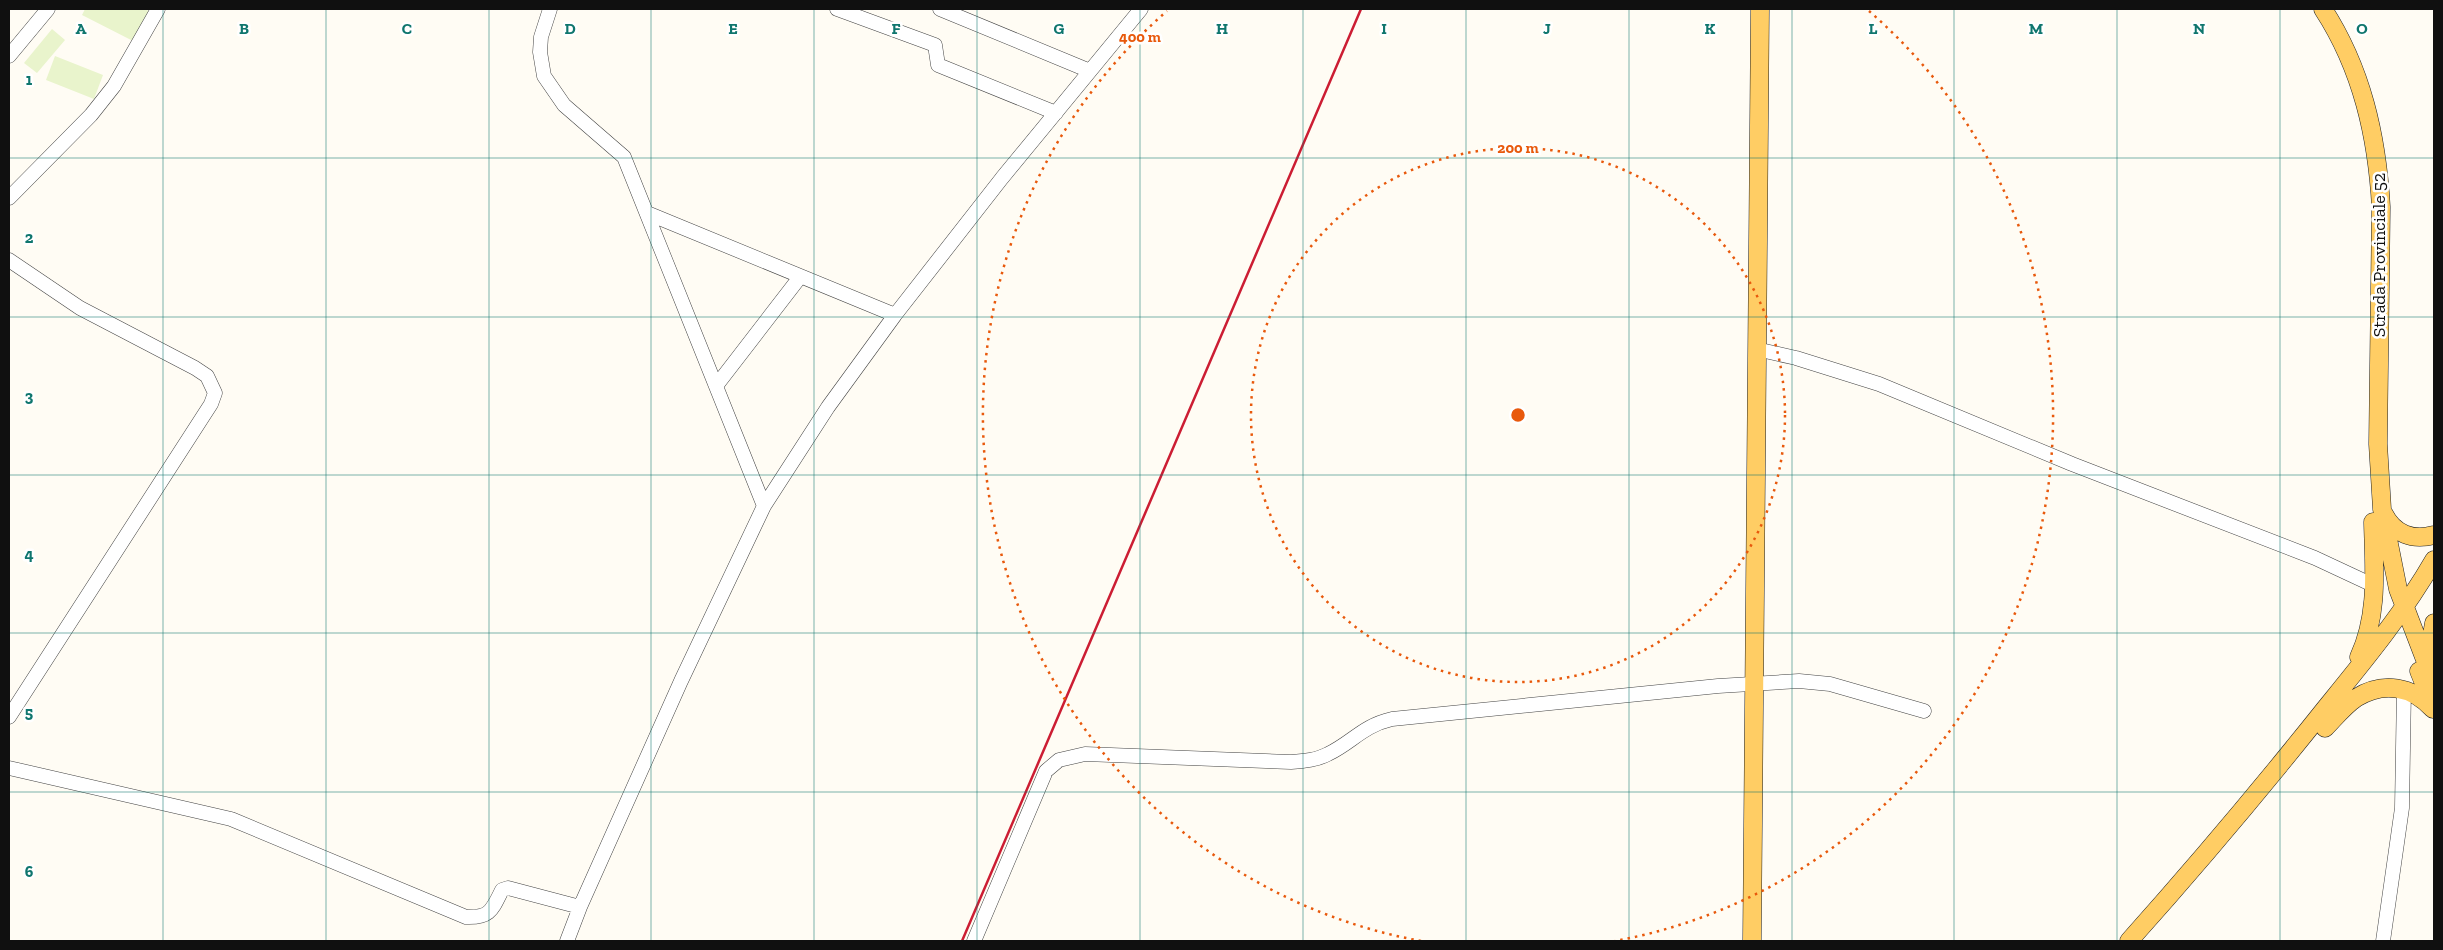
<svg xmlns="http://www.w3.org/2000/svg" width="2443" height="950" font-family="'Zilla Slab',serif">
<style>
.pitch{fill:#e9f4cc}
.lines{fill:none;stroke-linecap:round;stroke-linejoin:round}
.minor-casing{stroke:#434343;stroke-width:15}
.major-casing{stroke:#212121;stroke-width:19}
.minor{stroke:#fff;stroke-width:14}
.major{stroke:#ffcd64;stroke-width:18}
.rail{stroke:#cc1d33;stroke-width:2.5}
.grid{fill:none;stroke:#0f766e;stroke-width:1;stroke-opacity:0.55}
.ring{fill:none;stroke:#e8590c;stroke-width:2.5;stroke-dasharray:2.5 5}
.labels{text-anchor:middle;dominant-baseline:central;stroke-width:5;stroke-linejoin:round;paint-order:stroke}
.street-label{font-size:18px;fill:#101010;stroke:#fff}
.grid-label{font-size:16px;text-anchor:middle;font-weight:bold;fill:#0f766e;stroke:#fff;stroke-width:5;stroke-linejoin:round;paint-order:stroke}
.centre{fill:#e8590c;stroke:#fff;stroke-width:2.5}
.ring-label{font-size:15px;text-anchor:middle;font-weight:bold;fill:#e8590c;stroke:#fff;stroke-width:5;stroke-linejoin:round;paint-order:stroke}
</style>
<rect width="100%" height="100%" fill="#fffcf4"/>
<!-- pitch -->
<path class="pitch" d="M85,9H144L149,11L133,41L82,15Z
M52,29L65,40L37,73L24,63Z
M55,56L103,75L94,99L46,80Z"/>
<g class="lines">
<defs>
<path id="minor" d="M550,9L541,37L540,52L544,76L564,105L624,157L764,506
M837,9L935,45L938,65L1056,113
M940,9L1090,71
M9,56L48,9
M9,198L91,115L114,86L158,9
M647,213L895,315
M9,260L80,308L195,368L207,376L215,393L211,404L9,717
M1756,349L1796,358L1879,384L2072,464L2315,558L2375,586
M716,386L800,277
M9,768L231,819L466,917C490,918 492,910 502,890L508,888L580,907
M567,941L580,907L681,681L764,506L828,407L895,315L1002,178L1141,9
M974,941L1046,771L1059,760L1085,754L1291,762C1304,761 1317,760 1328,754C1353,742 1362,726 1392,719L1718,686L1799,681L1830,684L1924,711
M2383,941L2402,808L2404,689"/>
<path id="major" d="M2323,9C2362,69 2377,136 2381,207L2378,444L2382,509L2398,589L2434,683
M2384,514C2394,534 2413,541 2434,535
M2359,657C2379,614 2374,568 2373,522
M2432,665V635L2434,623
M2419,671L2434,708
M2325,728C2335,718 2344,706 2356,698C2383,681 2412,686 2433,709
M1752,941L1760,9
M2129,941C2196,866 2261,789 2324,710C2363,662 2403,614 2434,560"/>
</defs>
<!-- minor casing -->
<use href="#minor" class="minor-casing"/>
<!-- major casing -->
<use href="#major" class="major-casing"/>
<!-- minor -->
<use href="#minor" class="minor"/>
<!-- major -->
<use href="#major" class="major"/>
<!-- rail -->
<path class="rail" d="M962,941L1361,9"/>
</g>
<!-- grid -->
<path class="grid" d="M163,9V941M326,9V941M489,9V941M651,9V941M814,9V941M977,9V941M1140,9V941M1303,9V941M1466,9V941M1629,9V941M1792,9V941M1954,9V941M2117,9V941M2280,9V941M9,158H2434M9,317H2434M9,475H2434M9,633H2434M9,792H2434"/>
<!-- distance rings -->
<g class="ring">
<circle cx="1518" cy="415" r="267"/>
<path d="M1421 941A535 535 0 0 1 1167 11M1869 11A535 535 0 0 1 1615 941"/>
</g>
<g class="labels">
<!-- street labels -->
<g class="street-label">
<text transform="translate(2379 255) rotate(-90)">Strada Provinciale 52</text>
</g>
</g>
<g class="grid-label">
<text x="81" y="34">A</text>
<text x="244" y="34">B</text>
<text x="407" y="34">C</text>
<text x="570" y="34">D</text>
<text x="733" y="34">E</text>
<text x="896" y="34">F</text>
<text x="1059" y="34">G</text>
<text x="1222" y="34">H</text>
<text x="1384" y="34">I</text>
<text x="1547" y="34">J</text>
<text x="1710" y="34">K</text>
<text x="1873" y="34">L</text>
<text x="2036" y="34">M</text>
<text x="2199" y="34">N</text>
<text x="2362" y="34">O</text>
<text x="29" y="85">1</text>
<text x="29" y="243">2</text>
<text x="29" y="402">3</text>
<text x="29" y="560">4</text>
<text x="29" y="718">5</text>
<text x="29" y="877">6</text>
</g>
<circle cx="1518" cy="415" r="8" class="centre"/>
<g class="ring-label">
<text x="1140" y="42">400 m</text>
<text x="1518" y="153">200 m</text>
</g>
<!-- border -->
<rect width="2443" height="950" fill="none" stroke="#101010" stroke-width="20"/>
</svg>
